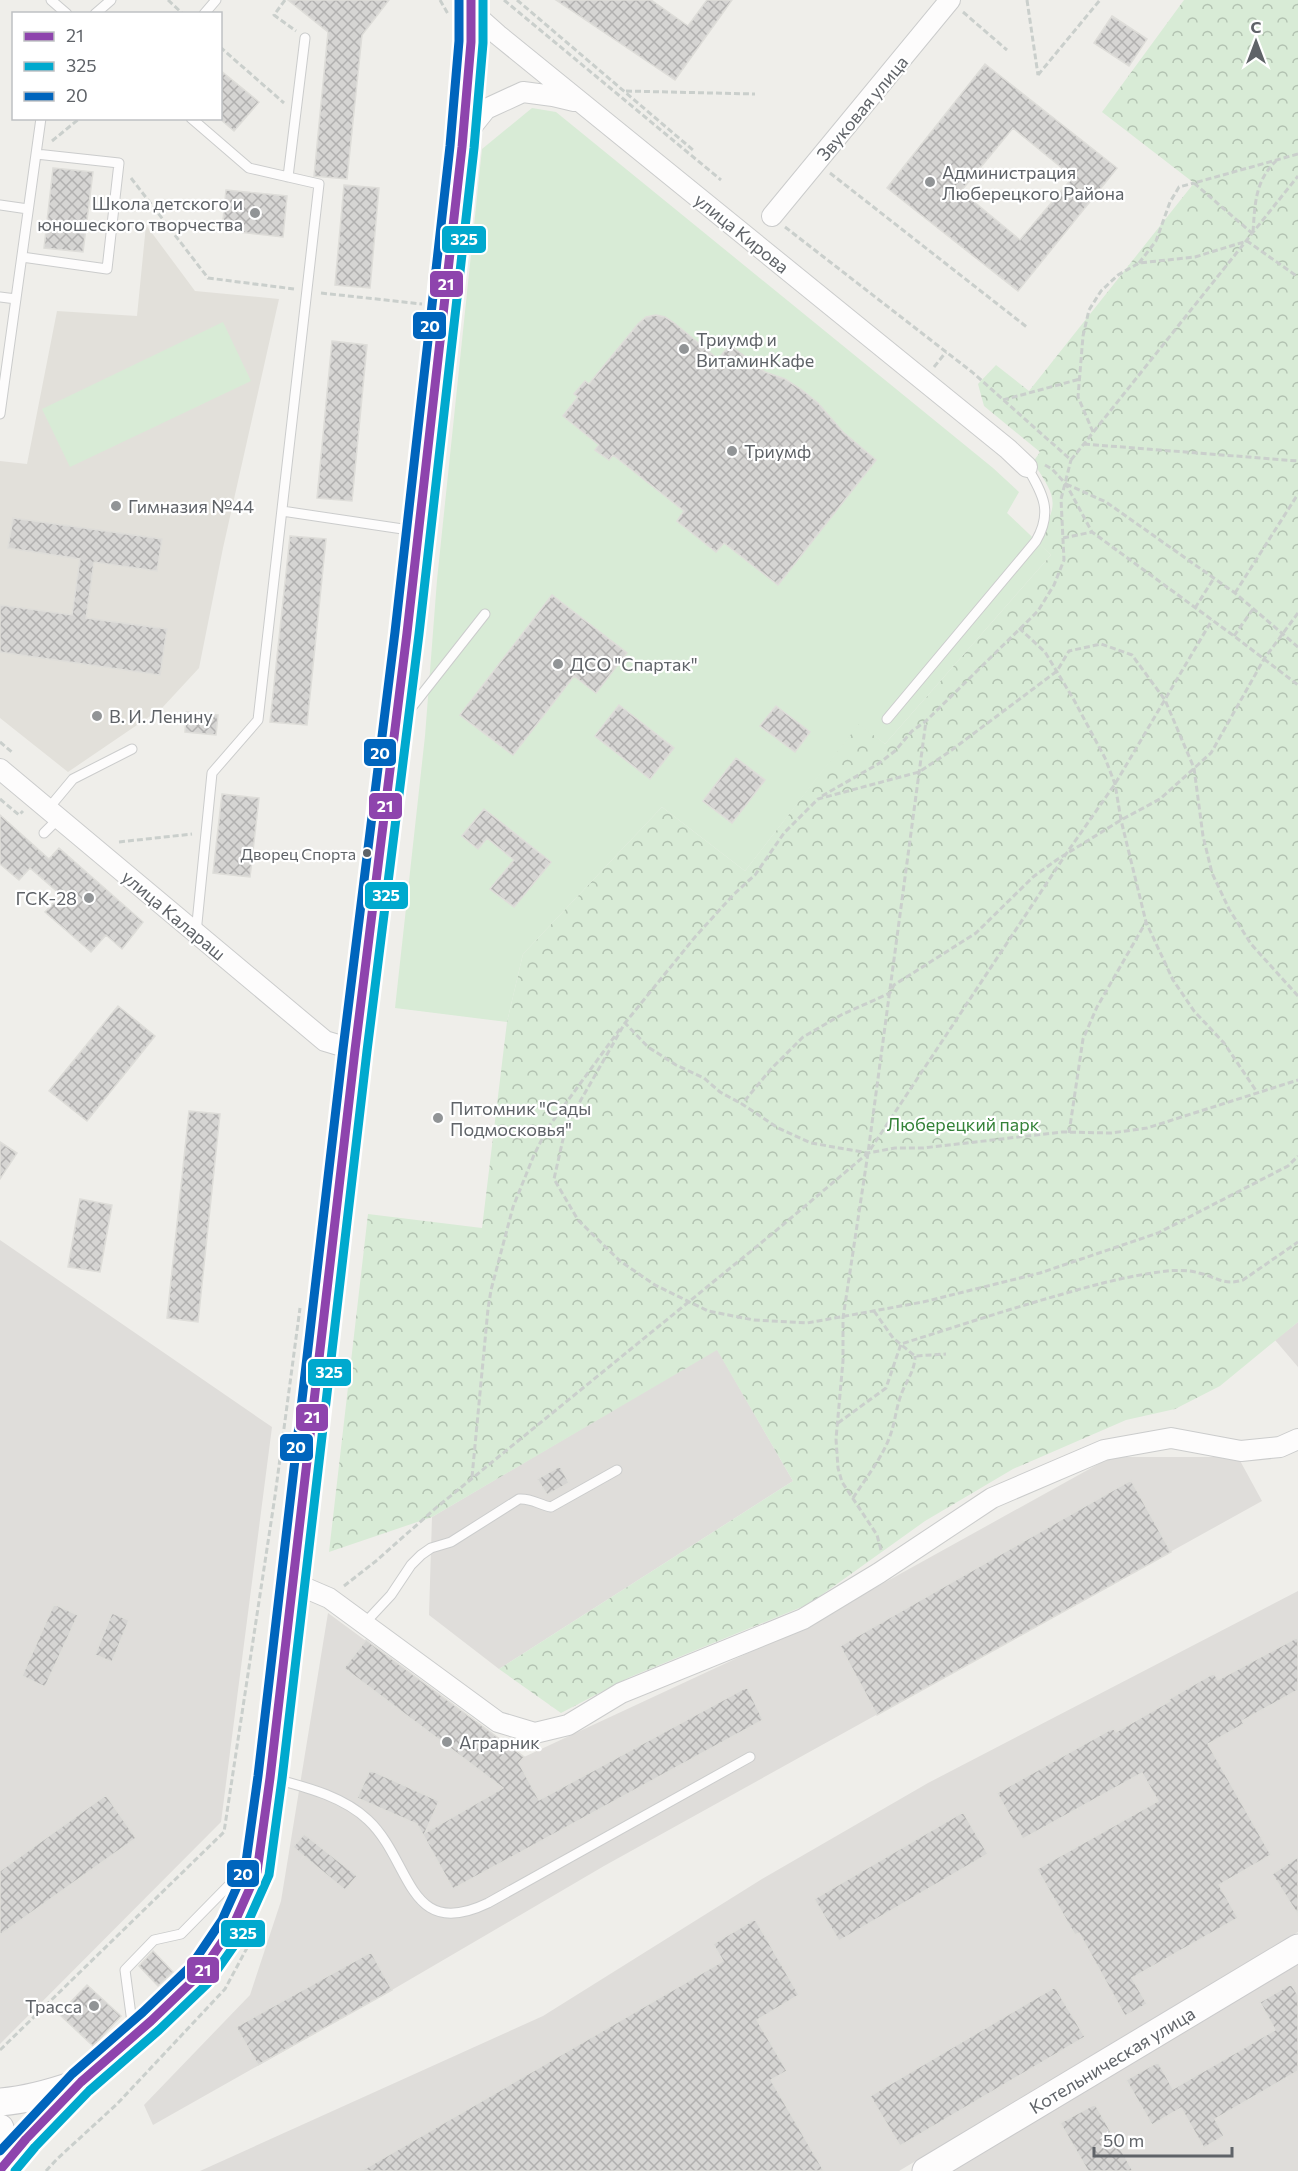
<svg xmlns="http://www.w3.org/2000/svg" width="1298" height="2171" font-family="Commissioner,sans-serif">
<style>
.industrial{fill:#dfddda}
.education{fill:#e2e0da}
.park{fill:url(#park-crowns)}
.pitch{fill:#d8ebd6}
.building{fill:url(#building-cross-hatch);stroke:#deddd9;stroke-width:1.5;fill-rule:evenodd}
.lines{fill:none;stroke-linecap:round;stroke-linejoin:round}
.lane-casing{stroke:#cbcccc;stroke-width:11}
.street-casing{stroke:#cbcccc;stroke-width:22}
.secondary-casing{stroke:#cacacb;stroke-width:29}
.path{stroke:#cacfcc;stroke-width:3;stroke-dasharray:6 3;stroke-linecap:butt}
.lane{stroke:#fdfcfc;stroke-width:9}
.street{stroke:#fdfcfc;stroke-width:20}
.secondary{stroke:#fdfcfc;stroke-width:27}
.bus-1-casing{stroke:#fff;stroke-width:14}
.bus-2-casing{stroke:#fff;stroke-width:14}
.bus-3-casing{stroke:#fff;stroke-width:14}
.bus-1{stroke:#8e44ad;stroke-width:9}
.bus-2{stroke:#00a9ce;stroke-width:9}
.bus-3{stroke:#0065bd;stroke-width:9}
.poi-dot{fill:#919496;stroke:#fff;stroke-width:2}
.bus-dot{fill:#5f6368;stroke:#fff;stroke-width:2}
.labels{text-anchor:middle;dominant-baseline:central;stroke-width:4.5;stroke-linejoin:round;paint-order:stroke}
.bus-label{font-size:16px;fill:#5f6368;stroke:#fff;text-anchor:end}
.street-label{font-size:18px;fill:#5f6368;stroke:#fff}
.poi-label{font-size:18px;fill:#5f6368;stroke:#fff;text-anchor:start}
.park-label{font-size:18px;fill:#348238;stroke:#fff}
.line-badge{stroke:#fff;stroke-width:2}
.badge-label{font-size:16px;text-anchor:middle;font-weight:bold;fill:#fff}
</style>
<defs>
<pattern id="park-crowns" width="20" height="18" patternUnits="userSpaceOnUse" patternTransform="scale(1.5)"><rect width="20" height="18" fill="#d8ebd6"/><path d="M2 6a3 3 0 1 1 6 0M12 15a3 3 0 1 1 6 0" fill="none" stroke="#b2c2b1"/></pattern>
<pattern id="building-cross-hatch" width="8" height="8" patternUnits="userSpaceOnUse" patternTransform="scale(1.5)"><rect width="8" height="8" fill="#d6d5d3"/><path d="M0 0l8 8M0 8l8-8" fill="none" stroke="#b1b0af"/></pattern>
</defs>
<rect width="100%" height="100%" fill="#efeeea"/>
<!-- industrial -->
<path class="industrial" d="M0,1240L272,1427L221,1822L0,2044Z
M1298,1322V1367L1275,1340Z
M717,1349L793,1481L499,1669L429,1615L432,1517Z
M1111,1457H1238L1262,1501L604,1866L392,1990L153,2125L144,2105L250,1995L281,1901L328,1613L524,1757L808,1625Z
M1298,1591V1932L899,2171H200L543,2016L762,1879L928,1783Z
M1298,1962V2171H945Z"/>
<!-- education -->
<path class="education" d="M146,225L195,291L279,299L223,548L199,668L162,708L68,772L0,718V461L27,464L57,311L137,316Z"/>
<!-- park -->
<path class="park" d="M1184,0H1298V1322L1220,1386L1175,1409L1126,1420L1013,1469L925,1521L809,1604L630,1677L561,1713L499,1669L793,1481L717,1350L432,1517L329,1552L368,1214L482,1228L507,1022L523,954L662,807L745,871L859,723L885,744L1051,555L1036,541C1061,503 1056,498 1033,462L1040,452L984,406L978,384L996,365L1029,391L1194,183L1102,112Z"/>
<!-- pitch -->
<path class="pitch" d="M532,108L556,112L993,468L1019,492L1007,513L1051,555L885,744L859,724L745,871L662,807L523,954L507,1022L395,1008L425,736L437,580L482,149Z
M223,322L251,381L70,467L42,409Z"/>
<!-- building -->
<path class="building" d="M288,0H389L362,35L347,179L314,176L328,32Z
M556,0H651L688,26L707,0H732L675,80Z
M1112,16L1147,39L1129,66L1094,43Z
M985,64L1117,168L1018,291L887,188ZM1013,128L1073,177L1020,240L961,191Z
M220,70L259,102L234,131L220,119Z
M53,168L93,172L83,252L44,248Z
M344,185L379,188L370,288L335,285Z
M226,190L287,196L283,237L222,230Z
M656,315L665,317L673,322L718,359L730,345L765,372L785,379L802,390L818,403L843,432L876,460L778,585L724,543L716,552L677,521L684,511L613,455L609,460L595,450L599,445L563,416L578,397L574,394L585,381L589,384L638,324L646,317Z
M332,341L367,345L352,501L317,498Z
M13,518L162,539L157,571L94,562L86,618L167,629L160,675L0,652V605L72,615L80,559L8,548Z
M290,536L326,539L307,725L270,722Z
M552,595L627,653L596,693L574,676L513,755L460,715Z
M619,705L674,748L650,779L595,736Z
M776,706L810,732L795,752L760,726Z
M186,712L218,715L216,735L185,732Z
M736,758L765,780L732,823L703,801Z
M222,794L259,798L250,877L213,873Z
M484,809L551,862L514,907L490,889L514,860L487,838L478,849L462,836Z
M0,815L49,859L59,848L143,922L122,949L106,935L91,952L45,912L61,895L30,868L19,880L0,864Z
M118,1006L155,1036L87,1121L49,1091Z
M189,1111L220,1114L198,1322L167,1318Z
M0,1142L17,1153L0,1179Z
M80,1199L112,1205L100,1272L68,1267Z
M560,1466L569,1483L547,1495L537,1479Z
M1131,1480L1171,1552L877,1715L840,1646Z
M54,1604L78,1615L45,1687L22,1676Z
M112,1613L129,1620L112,1662L95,1655Z
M1298,1637V1690L1242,1721L1244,1724L1208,1744L1271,1855L1219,1885L1238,1918L1132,1978L1147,2004L1125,2016L1079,1933L1075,1935L1037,1869L1158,1801L1142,1773L1023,1839L997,1793L1113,1728L1116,1732L1170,1701L1169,1699L1214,1673L1218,1680Z
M366,1640L524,1757L519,1763L539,1800L747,1687L763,1720L453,1889L417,1824L357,1798L370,1770L439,1801L425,1833L503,1788L344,1668Z
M106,1795L136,1838L0,1935V1871Z
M963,1812L988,1854L839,1941L814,1899Z
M304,1834L357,1876L345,1890L293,1847Z
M1298,1857V1915L1272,1874Z
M755,1919L799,1995L757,2020L787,2071L771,2080L824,2171H361L723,1961L713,1944Z
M153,1951L173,1972L158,1986L139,1966Z
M371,1952L392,1990L258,2065L236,2027Z
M1291,1984L1298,1995V2071L1215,2119L1224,2136L1204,2148L1181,2108L1152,2125L1126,2080L1158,2062L1173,2089L1275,2030L1260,2002Z
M87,1985L121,2016L93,2046L59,2014Z
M1055,1987L1085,2037L900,2146L870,2096Z
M1095,2104L1133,2171H1088L1060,2123Z"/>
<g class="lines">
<defs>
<path id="lane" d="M51,0L67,14
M95,14L111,0
M204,14L216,0
M191,118L249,168L319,184L258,720L212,773L196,933
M288,177L305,38
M0,205L28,209
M22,257L107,269L119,163L36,154
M0,297L16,299
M0,414L41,118
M282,511L416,531
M404,717L485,614
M887,719L1036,541C1053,512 1043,494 1027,467
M48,809L73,779L132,749
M44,833L59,818
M363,1625L391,1595L411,1565L421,1555L431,1548L451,1542L519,1499C532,1498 539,1505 551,1507L617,1470
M272,1778C305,1787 343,1796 368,1820C412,1861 407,1942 488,1903L750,1757
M133,2030L125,1970L154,1940L181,1934L237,1877L250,1859"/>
<path id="street" d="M471,11L498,35L1008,449L1027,467
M464,142L474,124L486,109L523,92L553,96L574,101
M772,216L950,0
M0,769L325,1041L355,1050
M292,1587L308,1589L329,1598L498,1722L535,1733L568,1725L621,1693L803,1619L879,1573L992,1498L1104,1450L1171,1438L1241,1451L1280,1447L1298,1439"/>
<path id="secondary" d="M0,2102C27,2100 51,2093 77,2084
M0,2128L5,2144L2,2168
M0,2170L26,2139L81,2082L151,2021L200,1974L233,1926L257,1872L270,1778L355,1050L407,633L462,147L471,42V0
M926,2171L1298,1948"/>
</defs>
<!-- lane casing -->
<use href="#lane" class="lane-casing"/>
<!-- street casing -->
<use href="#street" class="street-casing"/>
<!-- secondary casing -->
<use href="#secondary" class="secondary-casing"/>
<!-- path -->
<path class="path" d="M168,0L183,14
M285,0L274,15L296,31
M440,0L448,14
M504,0L721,180
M517,0L693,150
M1027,0L1038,75
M963,12L1007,50
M220,47L284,103
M1038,75L1100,0
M626,91L755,94
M52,141L80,118
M830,173L1028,328
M131,178L208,278L294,289
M785,227L972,372L1071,460L1298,176
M1253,232C1255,204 1255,181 1276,161
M1253,234L1194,183L1298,154
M1139,263L1156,241L1170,202L1179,187L1194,183
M321,293L422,304
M934,367L946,352
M1003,400L1080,379
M1093,432L1078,397L1083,336L1089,310L1101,291L1118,275L1139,263L1195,257L1247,241L1298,277
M1084,444L1298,461
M1045,465L1052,469L1066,484L1092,532L1234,636L1298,685
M1066,484L1106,502L1235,593L1298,647
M1063,538L1092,532
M1235,593L1298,494
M1195,608L1214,578
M1298,613L1264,659L1211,753L1160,799L1121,820L1058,859L1033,877L976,933L894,985L890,993L841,1015L803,1037L771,1069L742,1104L778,1128L811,1143L868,1153L895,1148H923L1062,1132L1111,1133L1147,1128L1298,1080
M1019,628L1045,652L1074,700L1105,758L1115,784L1121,820L1146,922L1173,980L1194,1011L1224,1043L1257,1092
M1234,636L1253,609
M0,742L13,753
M822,796L878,764L895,751L912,731L926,721L1038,611L1054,585L1064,560L1061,499L1071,460
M0,799L19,815L23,811
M119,842L192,834
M1298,996L1251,944L1229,909L1212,873L1203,836L1194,768L1165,700L1132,655L1101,644L1069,651L1057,671L949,752L919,772L818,799L784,833L755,875L734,894L695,937L625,1023L566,1126L554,1179L578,1220L620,1261L655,1285L708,1311L754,1320L807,1323L923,1302L1040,1273L1158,1233L1288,1166L1298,1156
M624,1024L625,1023L648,1047L676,1065L704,1078L720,1092L742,1104
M1069,1133L1083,1039L1097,1007L1146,922
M874,1311L893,1338L915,1356L946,1354
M838,1423L886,1388L901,1344C955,1327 1009,1309 1063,1294C1097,1284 1132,1275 1167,1271C1177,1270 1189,1270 1199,1273C1217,1277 1223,1286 1243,1280L1298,1242
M472,1477L488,1309L491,1290L513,1207L534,1155L547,1129L620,1029
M853,1498C866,1478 882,1458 890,1436C895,1423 896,1408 901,1395C906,1381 915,1371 915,1356
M881,1550L877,1535L842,1482L838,1468L836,1439L843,1361V1318L868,1153L926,721
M344,1586L376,1561L437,1507L772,1234L868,1153L1066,854L1115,784L1212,620
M0,2050L224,1832L275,1496L300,1308
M46,2171L57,2159L117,2104L225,1989L248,1946"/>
<!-- lane -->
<use href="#lane" class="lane"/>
<!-- street -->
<use href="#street" class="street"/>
<!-- secondary -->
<use href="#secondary" class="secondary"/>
<defs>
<path id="bus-1" d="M0,2170L26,2139L81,2082L151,2021L200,1974L233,1926L257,1872L270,1778L355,1050L407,633L462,147L471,42V0"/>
<path id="bus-2" d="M15,2171L35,2147L89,2091L159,2030L208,1983L243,1933L269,1875L282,1779L367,1051L419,634L474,148L483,43V0"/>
<path id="bus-3" d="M0,2151L72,2074L143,2012L191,1966L222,1920L245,1869L258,1776L343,1049L395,632L450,146L459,41V0"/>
</defs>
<!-- bus-1 casing -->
<use href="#bus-1" class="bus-1-casing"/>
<!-- bus-2 casing -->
<use href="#bus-2" class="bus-2-casing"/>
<!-- bus-3 casing -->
<use href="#bus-3" class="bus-3-casing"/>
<!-- bus-1 -->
<use href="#bus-1" class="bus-1"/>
<!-- bus-2 -->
<use href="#bus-2" class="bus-2"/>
<!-- bus-3 -->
<use href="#bus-3" class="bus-3"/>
</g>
<!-- markers -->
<g class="poi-dot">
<circle cx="930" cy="182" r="6"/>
<circle cx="255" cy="213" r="6"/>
<circle cx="684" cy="349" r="6"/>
<circle cx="732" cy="451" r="6"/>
<circle cx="116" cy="506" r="6"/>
<circle cx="558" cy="664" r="6"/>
<circle cx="97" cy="716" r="6"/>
<circle cx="89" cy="898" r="6"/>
<circle cx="438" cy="1118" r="6"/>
<circle cx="447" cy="1742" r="6"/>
<circle cx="94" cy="2006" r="6"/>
</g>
<circle class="bus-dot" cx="367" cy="853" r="5"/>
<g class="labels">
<!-- bus labels -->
<g class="bus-label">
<text x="356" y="853">Дворец Спорта</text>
</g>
<!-- street labels -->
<g class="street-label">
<text transform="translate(862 108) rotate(-50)">Звуковая улица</text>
<text transform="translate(742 233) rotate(39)">улица Кирова</text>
<text transform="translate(174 915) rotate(40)">улица Калараш</text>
<text transform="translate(1112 2060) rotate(-31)">Котельническая улица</text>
</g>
<!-- poi labels -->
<g class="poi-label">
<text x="942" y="172">Администрация<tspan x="942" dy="21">Люберецкого Района</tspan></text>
<text x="243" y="203" text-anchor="end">Школа детского и<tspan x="243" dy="21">юношеского творчества</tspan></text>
<text x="696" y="339">Триумф и<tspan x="696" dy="21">ВитаминКафе</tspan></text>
<text x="744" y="451">Триумф</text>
<text x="128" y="506">Гимназия №44</text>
<text x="570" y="664">ДСО "Спартак"</text>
<text x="109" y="716">В. И. Ленину</text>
<text x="77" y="898" text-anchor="end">ГСК-28</text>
<text x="450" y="1108">Питомник "Сады<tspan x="450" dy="21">Подмосковья"</tspan></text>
<text x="459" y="1742">Аграрник</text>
<text x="82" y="2006" text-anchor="end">Трасса</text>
</g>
<!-- park labels -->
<g class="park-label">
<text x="963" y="1124">Люберецкий парк</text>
</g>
</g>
<g class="line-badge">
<rect x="441" y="225" width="46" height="29" rx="6" fill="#00a9ce"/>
<rect x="429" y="270" width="35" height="28" rx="6" fill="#8e44ad"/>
<rect x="412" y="311" width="35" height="29" rx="6" fill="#0065bd"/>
<rect x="363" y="738" width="34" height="29" rx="6" fill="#0065bd"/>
<rect x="368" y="792" width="35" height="28" rx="6" fill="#8e44ad"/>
<rect x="364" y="881" width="45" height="29" rx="6" fill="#00a9ce"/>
<rect x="307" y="1358" width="45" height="29" rx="6" fill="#00a9ce"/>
<rect x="295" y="1403" width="34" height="29" rx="6" fill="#8e44ad"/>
<rect x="279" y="1433" width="35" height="29" rx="6" fill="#0065bd"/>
<rect x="226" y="1859" width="34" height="29" rx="6" fill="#0065bd"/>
<rect x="220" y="1919" width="46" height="29" rx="6" fill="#00a9ce"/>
<rect x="186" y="1956" width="34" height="28" rx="6" fill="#8e44ad"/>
</g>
<g class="badge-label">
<text x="464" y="245">325</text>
<text x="446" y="290">21</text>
<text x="430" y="332">20</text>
<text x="380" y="759">20</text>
<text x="385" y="812">21</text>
<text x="386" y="901">325</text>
<text x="329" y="1378">325</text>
<text x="312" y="1423">21</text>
<text x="296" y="1453">20</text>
<text x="243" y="1880">20</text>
<text x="243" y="1939">325</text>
<text x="203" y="1976">21</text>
</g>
<!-- legend -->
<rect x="12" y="12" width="210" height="108" fill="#ffffff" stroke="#bfc1c3" stroke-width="1.5"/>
<rect x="24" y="32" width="30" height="9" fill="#8e44ad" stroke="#bfc1c3" stroke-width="1.5"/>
<text x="66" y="42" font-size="18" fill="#5f6368">21</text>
<rect x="24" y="62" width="30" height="9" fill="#00a9ce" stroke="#bfc1c3" stroke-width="1.5"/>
<text x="66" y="72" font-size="18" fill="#5f6368">325</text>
<rect x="24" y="92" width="30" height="9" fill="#0065bd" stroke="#bfc1c3" stroke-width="1.5"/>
<text x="66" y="102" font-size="18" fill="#5f6368">20</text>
<!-- north arrow -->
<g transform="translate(1256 42)" stroke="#ffffff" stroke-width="4.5" paint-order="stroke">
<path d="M0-4.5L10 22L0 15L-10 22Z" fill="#5f6368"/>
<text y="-9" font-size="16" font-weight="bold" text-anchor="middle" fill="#5f6368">С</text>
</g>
<!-- scale -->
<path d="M1094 2147v9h138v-9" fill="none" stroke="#5f6368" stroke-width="3"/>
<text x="1103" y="2147" font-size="18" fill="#5f6368" stroke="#ffffff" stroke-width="4.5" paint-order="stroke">50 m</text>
</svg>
